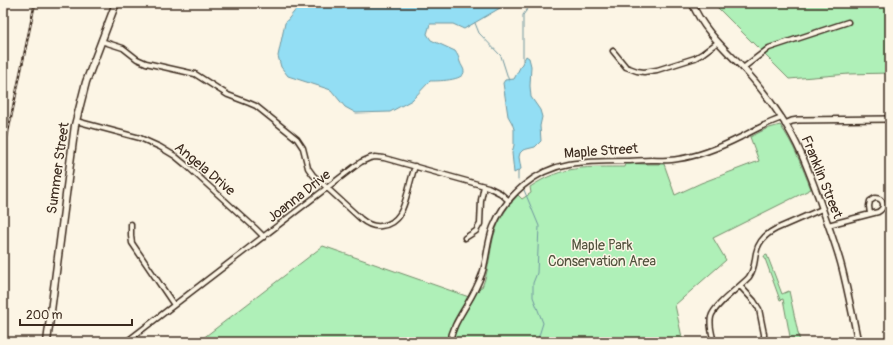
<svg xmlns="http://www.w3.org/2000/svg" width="893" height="345" font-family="Pangolin,sans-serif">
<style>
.green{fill:#aff0b8;stroke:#758d6b}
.water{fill:#93def4;stroke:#70969e}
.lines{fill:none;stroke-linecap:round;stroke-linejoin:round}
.stream{stroke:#70969e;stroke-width:1}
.minor-casing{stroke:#3b2a1e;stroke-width:7}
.tertiary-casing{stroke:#3b2a1e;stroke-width:8}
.secondary-casing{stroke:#3b2a1e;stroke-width:9}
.minor{stroke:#fcf5e5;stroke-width:4}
.tertiary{stroke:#fcf5e5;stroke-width:5}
.secondary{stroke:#fcf5e5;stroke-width:6}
.rail-casing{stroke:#3b2a1e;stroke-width:2.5}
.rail{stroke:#fcf5e5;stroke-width:1;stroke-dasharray:3;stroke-linecap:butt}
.labels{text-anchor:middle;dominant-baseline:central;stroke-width:3;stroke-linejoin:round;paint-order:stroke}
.street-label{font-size:14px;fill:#3b2a1e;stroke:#fcf5e5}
.park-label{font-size:14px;fill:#52523d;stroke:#fcf5e5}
</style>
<rect width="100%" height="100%" fill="#fcf5e5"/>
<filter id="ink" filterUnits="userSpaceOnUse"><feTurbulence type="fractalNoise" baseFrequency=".025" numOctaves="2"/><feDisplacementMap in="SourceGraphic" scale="8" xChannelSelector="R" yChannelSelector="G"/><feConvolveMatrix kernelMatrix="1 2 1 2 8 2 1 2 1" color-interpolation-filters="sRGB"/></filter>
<g filter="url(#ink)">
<!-- green -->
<path class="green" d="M713,3H890V73L849,74L789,79Z
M780,125C794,144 802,167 811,189L713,238L726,260L675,305L683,342H453L457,327L480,287H482C488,273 489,259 492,244C495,225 505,209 518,195L522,199L531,193L530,187C563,165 588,167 625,167L626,163L644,164H664L675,195L701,183L759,161L750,137L766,129Z
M323,246L469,297L452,327L448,342H198Z
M767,255L782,294L789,291L800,342H791L783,299L780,300L764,256Z"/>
<!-- water -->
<path class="water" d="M296,3H499L500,8L464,29L453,24H430L427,34L431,40L455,51C458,55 459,58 460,62C461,65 464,69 464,71C465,81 436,81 430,81L412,100L390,112L356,113L345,107L331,90L288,76L281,67L278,56L285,23L298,7Z
M526,56L529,58L531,66L530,86L531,97L540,110L542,117L540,126L541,141L535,147L523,150L520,153L519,157L521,169L514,173L512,153L514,145V129L512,123L508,116L503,83L505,80L514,79Z"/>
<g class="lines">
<!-- stream -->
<path class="stream" d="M475,23L479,33L501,56L509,81
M523,61V15L532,3
M518,180V170
M524,190L539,226L537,273L533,283V297L543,323L537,342"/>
<defs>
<path id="minor" d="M101,41L123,48L137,59L146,63L195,74L228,95L249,103L256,106L297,139L303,148L308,168L313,175L361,219C367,224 373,227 381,226C400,224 404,206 408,191C410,183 412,175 415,166
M613,51L626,67L637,71L644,72L657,70L695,58L702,54L718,42
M743,68L769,48L848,22
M76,121L140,138L160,147L175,156L187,166L255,228L264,237
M131,224V236L132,243L174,305
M828,225L878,212C886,208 884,198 875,198L870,201L869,206L870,214
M465,238L476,231L480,224L481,200L484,186
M740,286L754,301L759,309L764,334V342
M126,342L354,167L361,162L370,158L375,157L384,158L488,187L500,193L509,201
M450,342C452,328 459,318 466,306C472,296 478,285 482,274C487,259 487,242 493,227C506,195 535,170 569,164C587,161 606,161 624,161C633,161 642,160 651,160C660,160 669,161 678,159C699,156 721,147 741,137C754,130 767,123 782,118
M714,342C712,334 709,326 711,317C714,305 740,287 749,277C755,268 754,263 756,253C758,242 766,234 776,229L822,209"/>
<path id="tertiary" d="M692,3C703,30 725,49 744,69C758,84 770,100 781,117C798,142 808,169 818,196C826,220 836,244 842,268C848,292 853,317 858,342
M785,124L792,121L798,120L890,119"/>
<path id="secondary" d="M47,342L75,125L86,82L116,3"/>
</defs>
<!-- minor casing -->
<use href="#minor" class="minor-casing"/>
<!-- tertiary casing -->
<use href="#tertiary" class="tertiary-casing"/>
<!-- secondary casing -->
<use href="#secondary" class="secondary-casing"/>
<!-- minor -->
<use href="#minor" class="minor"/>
<!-- tertiary -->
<use href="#tertiary" class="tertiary"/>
<!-- secondary -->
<use href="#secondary" class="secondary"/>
<defs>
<path id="rail" d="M3,156L35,3"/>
</defs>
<!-- rail casing -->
<use href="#rail" class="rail-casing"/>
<!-- rail -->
<use href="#rail" class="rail"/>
</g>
</g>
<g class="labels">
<!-- street labels -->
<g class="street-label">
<text transform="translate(601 151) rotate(-4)">Maple Street</text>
<text transform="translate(58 168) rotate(-82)">Summer Street</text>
<text transform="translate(205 169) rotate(40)">Angela Drive</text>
<text transform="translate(822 177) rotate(68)">Franklin Street</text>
<text transform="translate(299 196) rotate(-38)">Joanna Drive</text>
</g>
<!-- park labels -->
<g class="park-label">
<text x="602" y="245">Maple Park<tspan x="602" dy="16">Conservation Area</tspan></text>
</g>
</g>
<!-- margin -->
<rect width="893" height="345" fill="none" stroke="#fcf5e5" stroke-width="16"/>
<rect x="8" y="8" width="877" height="329" fill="none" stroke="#3b2a1e" stroke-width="1.5" filter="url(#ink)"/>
<!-- scale -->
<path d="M20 319v6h112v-6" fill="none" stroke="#3b2a1e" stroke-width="2"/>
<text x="26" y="319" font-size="12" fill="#3b2a1e" stroke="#fcf5e5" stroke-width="3" paint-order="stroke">200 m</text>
</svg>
